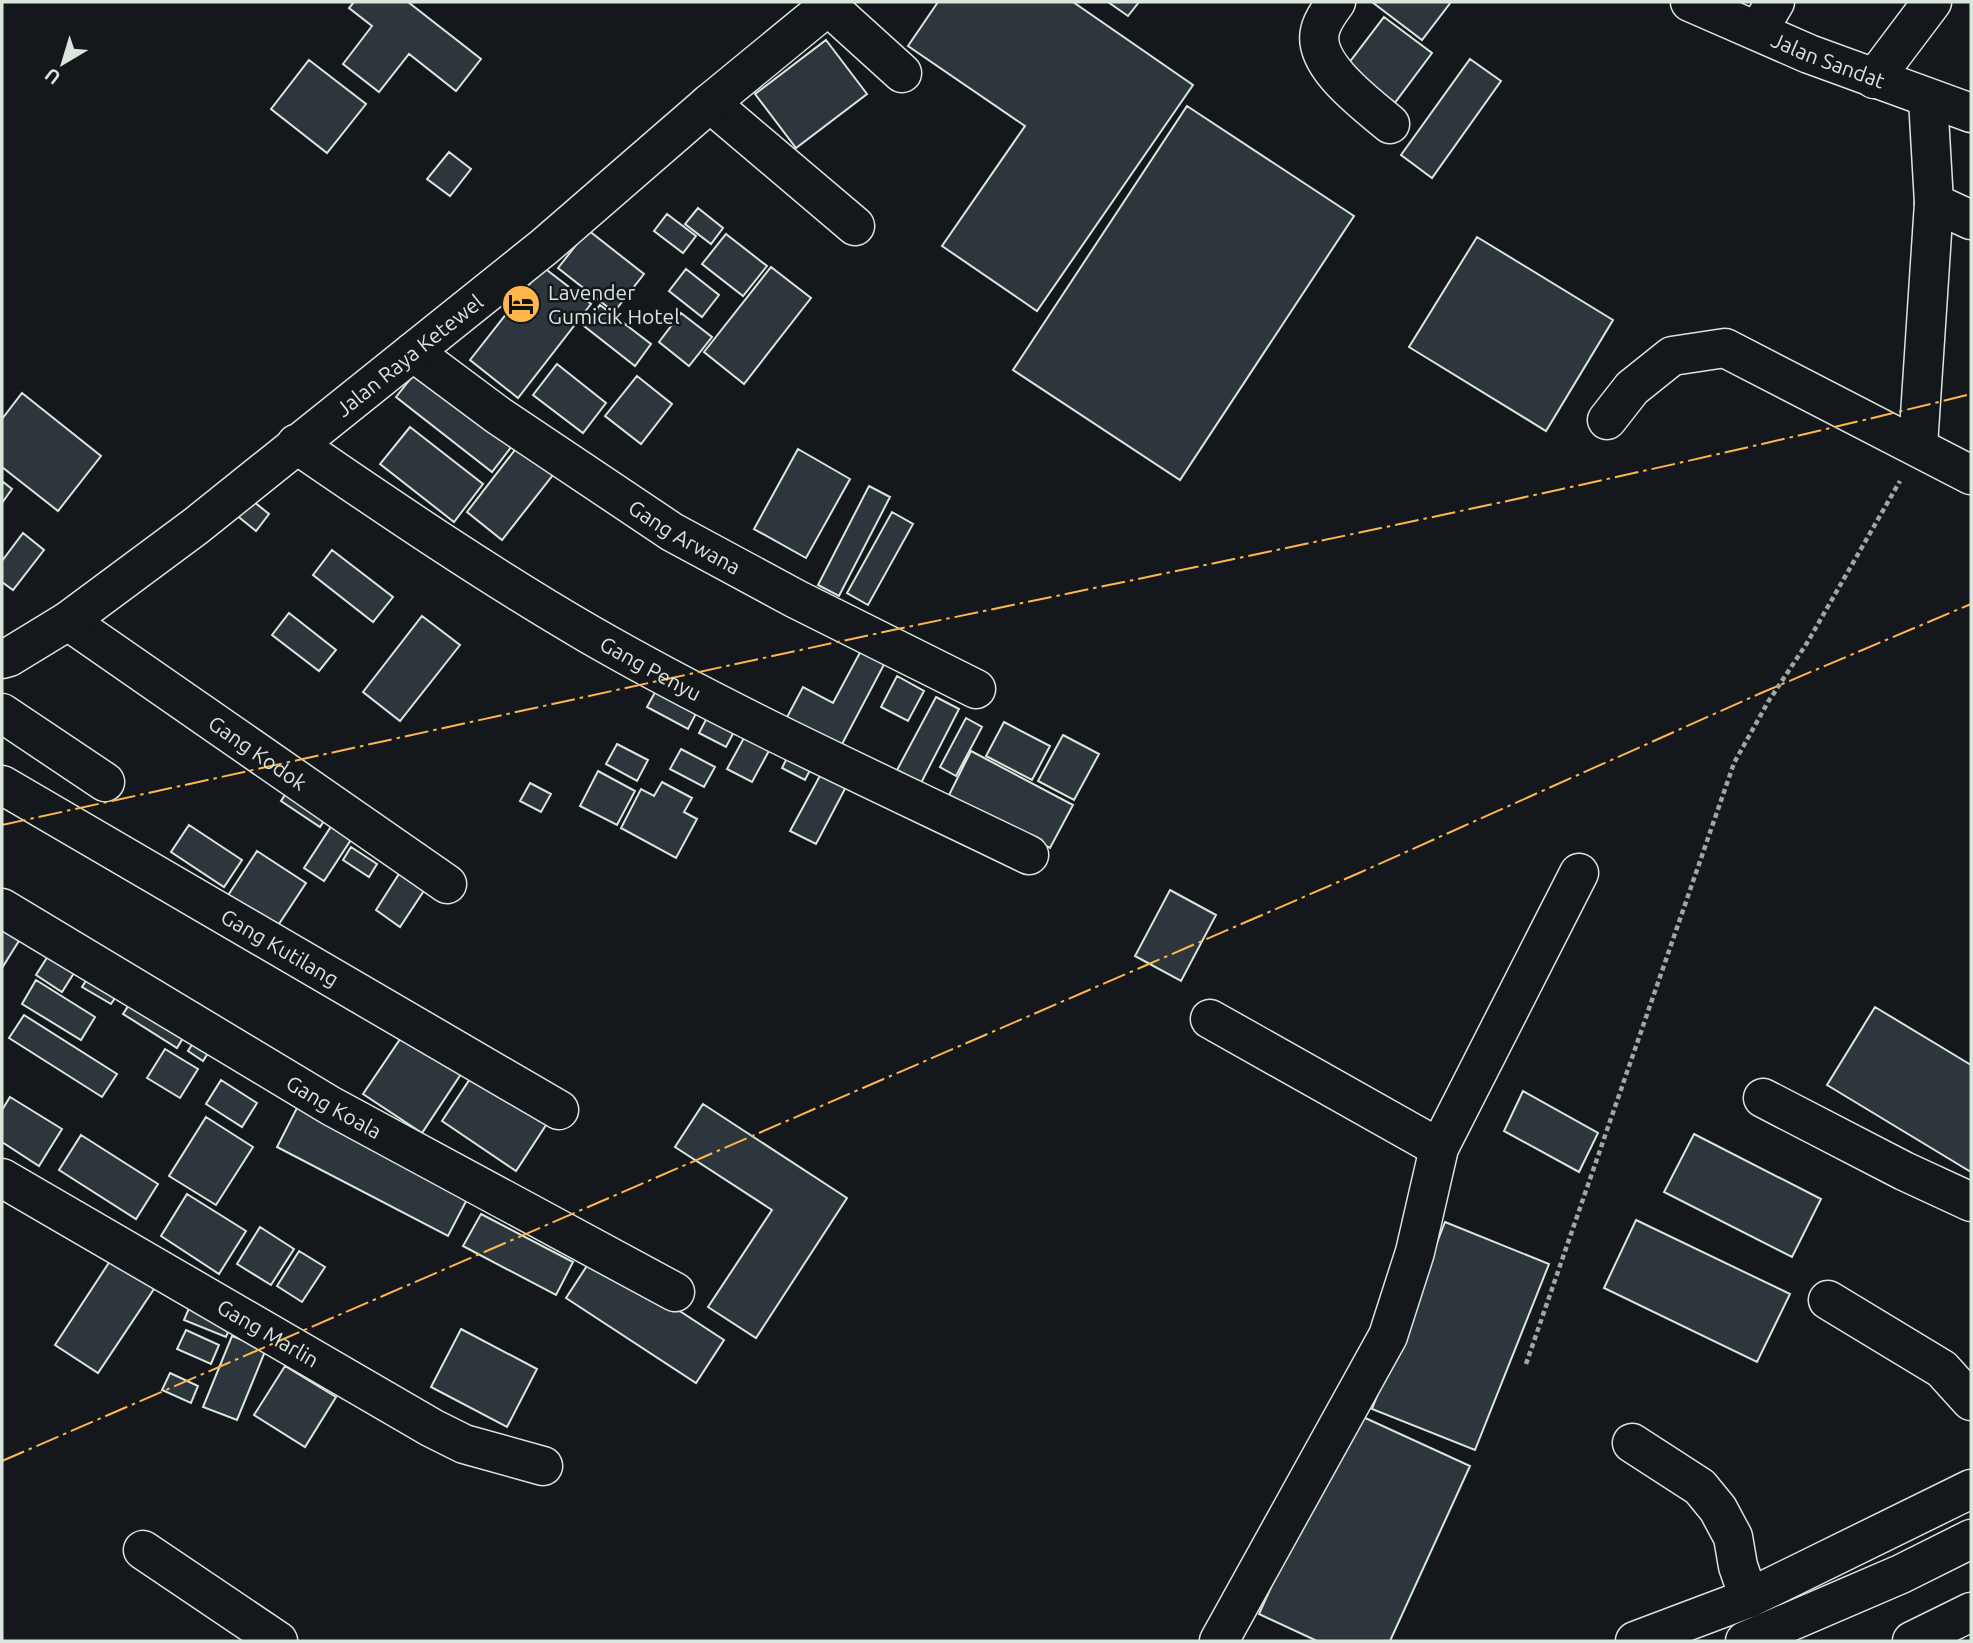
<svg xmlns="http://www.w3.org/2000/svg" width="1973" height="1643" font-family="Ubuntu,sans-serif">
<style>
.building{fill:#2c363c;stroke:#d8e6dc;stroke-width:2}
.lines{fill:none;stroke-linecap:round;stroke-linejoin:round}
.minor-casing{stroke:#d8e6dc;stroke-width:41}
.highway-casing{stroke:#d8e6dc;stroke-width:41}
.path{stroke:#9da8a2;stroke-width:4.5;stroke-dasharray:5 3.5;stroke-linecap:butt}
.minor{stroke:#14181c;stroke-width:38}
.highway{stroke:#14181c;stroke-width:38}
.power{stroke:#ffb74d;stroke-width:2;stroke-dasharray:24 5 3.5 5;stroke-linecap:butt}
.labels{text-anchor:middle;dominant-baseline:central;stroke-width:5;stroke-linejoin:round;paint-order:stroke}
.street-label{font-size:21px;fill:#d8e6dc;stroke:#14181c}
.poi-label{font-size:21px;fill:#d8e6dc;stroke:#14181c;text-anchor:start}
</style>
<rect width="100%" height="100%" fill="#14181c"/>
<!-- building -->
<path class="building" d="M354,2H408L481,59L456,91L409,54L379,92L343,64L372,26L349,8Z
M938,2H1073L1193,85L1037,311L942,246L1025,126L908,46Z
M1108,2H1139L1128,16Z
M1372,2H1451L1422,40Z
M1384,17L1432,53L1388,112L1339,76Z
M826,40L867,94L796,148L755,94Z
M1470,59L1501,81L1432,178L1401,155Z
M309,60L366,104L327,153L271,109Z
M1187,106L1354,216L1180,480L1013,370Z
M449,152L471,169L450,196L427,179Z
M698,208L723,228L711,244L685,224Z
M667,214L696,236L683,253L654,231Z
M588,230L644,274L614,312L558,268Z
M726,234L767,266L743,296L702,264Z
M1477,237L1613,320L1546,431L1409,347Z
M543,267L591,304L518,398L470,360Z
M771,267L811,298L744,384L704,352Z
M686,269L719,295L702,317L669,291Z
M600,305L651,344L635,366L584,326Z
M681,313L712,337L689,366L659,342Z
M424,362L519,437L492,472L396,397Z
M557,364L606,403L583,433L533,395Z
M637,376L672,404L641,444L605,416Z
M22,393L101,456L58,511L2,467V419Z
M410,427L483,484L454,522L380,464Z
M524,438L560,466L502,540L467,512Z
M798,449L850,479L806,558L754,529Z
M2,481L12,489L2,503Z
M869,486L890,497L839,596L818,585Z
M248,497L269,514L256,531L235,514Z
M892,512L913,524L868,605L847,593Z
M23,533L44,550L13,590L2,582V561Z
M332,550L393,597L373,622L313,575Z
M289,613L336,650L319,671L272,635Z
M422,616L460,645L400,721L363,692Z
M864,645L888,657L840,748L786,719L803,687L833,703Z
M897,676L924,691L908,721L881,707Z
M660,683L701,704L688,729L647,707Z
M936,697L959,709L921,783L897,770Z
M709,714L736,728L726,747L699,733Z
M966,718L982,727L956,776L940,767Z
M1004,722L1050,746L1032,780L986,756Z
M1063,735L1099,754L1074,800L1038,781Z
M745,736L770,749L752,782L727,769Z
M617,744L648,760L637,781L606,764Z
M681,749L715,767L704,787L670,769Z
M791,750L814,762L805,780L782,768Z
M971,751L1073,805L1050,848L949,795Z
M598,771L635,791L617,825L580,806Z
M822,772L847,785L816,844L790,831Z
M294,781L333,807L320,827L281,801Z
M662,782L692,798L684,812L697,819L676,858L621,828L641,789L654,796Z
M530,783L551,794L541,812L520,801Z
M336,819L356,832L324,881L304,868Z
M189,825L242,860L224,887L171,852Z
M351,847L377,864L369,877L343,860Z
M257,851L306,883L273,933L225,900Z
M404,866L429,883L400,927L376,910Z
M1170,890L1216,915L1181,981L1135,956Z
M2,913L27,928L2,968Z
M48,956L74,973L62,992L36,975Z
M92,971L121,989L111,1004L82,987Z
M36,980L95,1017L81,1040L22,1004Z
M136,994L189,1028L177,1048L123,1014Z
M1875,1007L1971,1065V1172L1827,1085Z
M24,1015L117,1074L102,1097L9,1038Z
M407,1029L465,1068L422,1133L363,1094Z
M200,1032L215,1042L203,1061L188,1051Z
M165,1049L198,1069L180,1098L147,1078Z
M476,1070L550,1119L516,1171L442,1121Z
M221,1080L257,1103L242,1127L206,1104Z
M1523,1091L1598,1133L1579,1172L1504,1131Z
M10,1097L62,1129L39,1166L2,1142V1110Z
M301,1100L473,1188L448,1236L277,1147Z
M703,1104L847,1198L756,1338L708,1307L772,1210L675,1147Z
M206,1117L253,1147L216,1205L169,1176Z
M1694,1134L1821,1199L1792,1257L1664,1192Z
M81,1135L158,1184L136,1219L59,1170Z
M187,1194L246,1231L219,1274L161,1236Z
M481,1214L573,1262L556,1295L463,1246Z
M1636,1220L1790,1294L1757,1362L1604,1288Z
M1445,1222L1549,1264L1475,1450L1372,1409Z
M260,1227L294,1249L271,1285L237,1264Z
M299,1251L325,1267L302,1302L277,1286Z
M594,1255L724,1340L696,1383L566,1298Z
M112,1258L156,1286L98,1373L55,1345Z
M192,1301L234,1318L226,1337L184,1320Z
M461,1329L537,1369L507,1427L431,1387Z
M186,1330L219,1345L211,1364L177,1349Z
M232,1336L266,1349L237,1420L203,1407Z
M285,1366L336,1397L305,1447L254,1415Z
M170,1373L198,1386L191,1403L162,1390Z
M1350,1411L1470,1466L1390,1641H1317L1259,1614Z"/>
<g class="lines">
<defs>
<g id="minor">
<path d="M1336,2C1330,10 1322,21 1320,31C1312,65 1367,104 1390,124"/>
<path id="s1" d="M1690,2L1809,54L1971,113"/>
<path d="M830,5L838,15L902,73"/>
<path d="M1758,31L1775,2"/>
<path d="M1874,79L1932,2"/>
<path d="M710,103L855,226"/>
<path d="M1934,203L1971,220"/>
<path id="s2" d="M413,352L499,416L672,532L796,599L976,689"/>
<path d="M1607,420L1632,388L1672,356L1725,348L1971,475"/>
<path id="s3" d="M296,444C392,510 488,575 589,634C731,716 881,783 1029,855"/>
<path d="M1918,446L1934,203L1928,99"/>
<path id="s4" d="M68,621L447,884"/>
<path id="s5" d="M2,659L9,657L68,621L196,526L544,247L710,103L833,2"/>
<path d="M2,713L105,782"/>
<path id="s6" d="M2,785L559,1110"/>
<path id="s7" d="M2,908L331,1106L675,1292"/>
<path d="M1210,1019L1439,1148"/>
<path d="M1763,1098L1904,1171L1971,1202"/>
<path id="s8" d="M2,1178L432,1428L464,1444L543,1466"/>
<path d="M1828,1300L1942,1369L1971,1401"/>
<path d="M1632,1443L1700,1487L1718,1509L1733,1537L1738,1566L1749,1598"/>
<path d="M143,1550L278,1641"/>
<path d="M1219,1641L1388,1336L1415,1252L1439,1148L1579,873"/>
<path d="M1635,1641L1749,1598L1971,1489"/>
</g>
<path id="highway" d="M1745,1641L1901,1574L1971,1539
M1912,1641L1971,1612"/>
</defs>
<!-- minor casing -->
<use href="#minor" class="minor-casing"/>
<!-- highway casing -->
<use href="#highway" class="highway-casing"/>
<!-- path -->
<path class="path" d="M1526,1364L1734,763L1768,702L1807,643L1900,481"/>
<!-- minor -->
<use href="#minor" class="minor"/>
<!-- highway -->
<use href="#highway" class="highway"/>
<!-- power -->
<path class="power" d="M2,825C305,759 608,691 912,626C1266,552 1620,481 1971,394
M2,1461L1359,873L1761,693L1971,604"/>
</g>
<!-- icons -->
<defs>
<symbol id="hotel-disc" viewBox="-11 -11 22 22"><circle r="9.5" fill="#ffb74d" stroke="#14181c"/><path d="M-6-4.5h1.5V1H6V5H4.5V3h-9V5H-6ZM-4 0a1.8 1.8 0 1 1 3.6 0ZM.5 0V-2.5h3Q6-2.5 6 0Z" fill="#111"/></symbol>
</defs>
<g fill-rule="evenodd">
<use href="#hotel-disc" x="499" y="282" width="44" height="44"/>
</g>
<g class="labels">
<!-- street labels -->
<g class="street-label">
<text stroke="none"><textPath href="#s1" startOffset="150">Jalan Sandat</textPath></text>
<text stroke="none"><textPath href="#s5" startOffset="509">Jalan Raya Ketewel</textPath></text>
<text stroke="none"><textPath href="#s2" startOffset="329">Gang Arwana</textPath></text>
<text stroke="none"><textPath href="#s3" startOffset="420">Gang Penyu</textPath></text>
<text stroke="none"><textPath href="#s4" startOffset="231">Gang Kodok</textPath></text>
<text stroke="none"><textPath href="#s6" startOffset="322">Gang Kutilang</textPath></text>
<text stroke="none"><textPath href="#s7" startOffset="387">Gang Koala</textPath></text>
<text stroke="none"><textPath href="#s8" startOffset="308">Gang Marlin</textPath></text>
</g>
<!-- poi labels -->
<g class="poi-label">
<text x="548" y="292">Lavender<tspan x="548" dy="24">Gumicik Hotel</tspan></text>
</g>
</g>
<!-- border -->
<rect width="1973" height="1643" fill="none" stroke="#d8e6dc" stroke-width="7"/>
<!-- north arrow -->
<g transform="translate(63 63) rotate(218)" stroke="#14181c" stroke-width="5" paint-order="stroke">
<path d="M0-5L12 26L0 18L-12 26Z" fill="#d8e6dc"/>
<text y="-10" font-size="19" font-weight="bold" text-anchor="middle" fill="#d8e6dc">U</text>
</g>
</svg>
